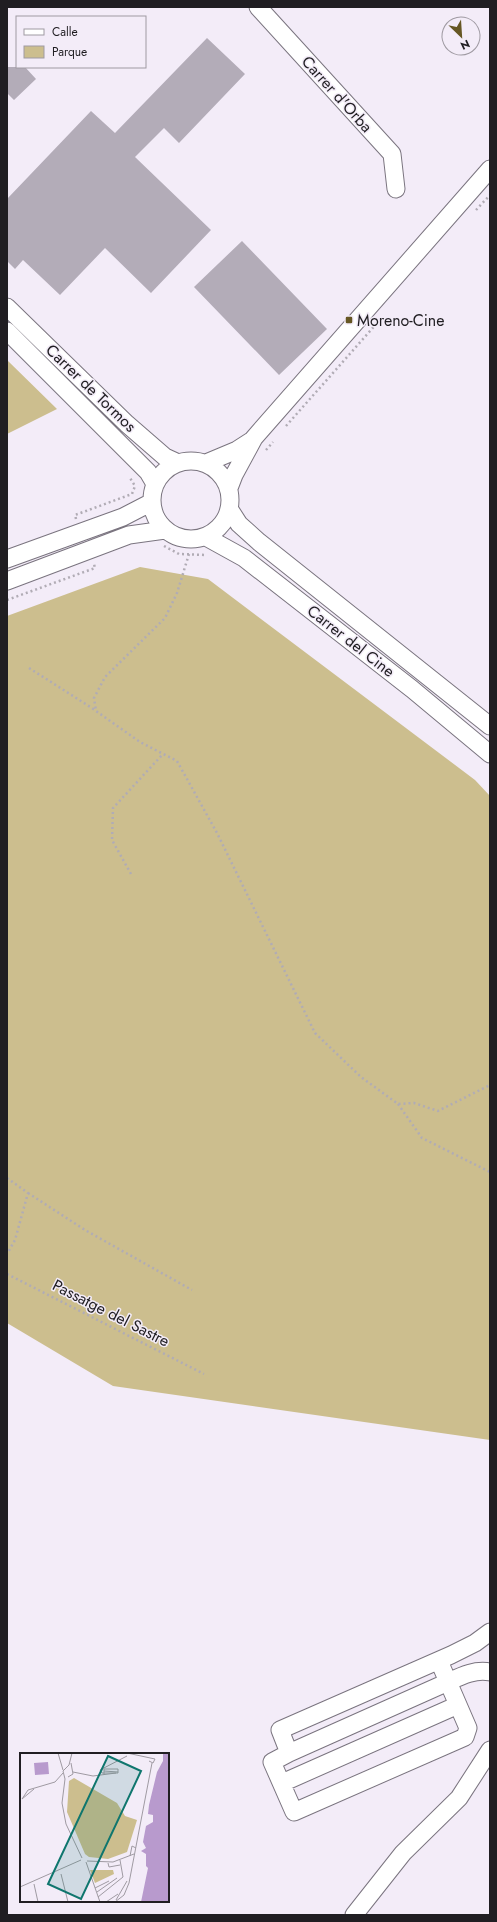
<svg xmlns="http://www.w3.org/2000/svg" width="497" height="1922" font-family="Jost,sans-serif">
<style>
.green{fill:#ccbe8e}
.building{fill:#b3acb8}
.lines{fill:none;stroke-linecap:round;stroke-linejoin:round}
.minor-casing{stroke:#7a747f;stroke-width:19}
.path{stroke:#b1acb5;stroke-width:2.5;stroke-dasharray:2 3;stroke-linecap:butt}
.minor{stroke:#fff;stroke-width:17}
.poi-dot{fill:#665724;stroke:#f3ecf8;stroke-width:1.5}
.labels{text-anchor:middle;dominant-baseline:central;stroke-width:3;stroke-linejoin:round;paint-order:stroke}
.street-label{font-size:16px;fill:#201e22;stroke:#f3ecf8}
.poi-label{font-size:16px;fill:#201e22;stroke:#f3ecf8;text-anchor:start}
.inset-road{fill:none;stroke:#9f9aa2;stroke-width:1}
.view{fill:#0f766e;fill-opacity:0.15;stroke:#0f766e;stroke-width:2}
.inset-edge{fill:none;stroke:#201e22;stroke-width:2}
</style>
<rect width="100%" height="100%" fill="#f3ecf8"/>
<!-- green -->
<path class="green" d="M7,360L57,409L7,434Z
M140,567L208,579L475,780L490,796V1440L113,1386L7,1323V616Z"/>
<!-- building -->
<path class="building" d="M207,38L245,74L179,143L164,128L135,157L211,230L151,293L105,248L60,295L23,260L15,269L7,261V199L91,111L115,133Z
M7,67H25L36,79L14,100L7,93Z
M242,241L327,329L279,375L194,287Z"/>
<g class="lines">
<defs>
<path id="minor" d="M258,7L392,154L396,189
M7,307L127,424L165,457L178,463
M7,331L148,472L155,484
M152 500a39 39 0 1 1 78 0a39 39 0 1 1-78 0Z
M206,463L237,450L251,441
M229,488L234,475L254,438L490,169
M230,510L239,524L259,542L490,726
M206,537L244,558L412,689L490,754
M7,559L123,517L152,502
M7,581L129,535L165,530
M439,1661L468,1728L465,1737L294,1812L272,1762L289,1753L448,1682C461,1676 475,1669 490,1672
M289,1753L280,1730L451,1655L475,1643L490,1632
M282,1783L458,1705
M354,1915L403,1853L459,1798L490,1750"/>
</defs>
<!-- minor casing -->
<use href="#minor" class="minor-casing"/>
<!-- path -->
<path class="path" d="M476,210L490,195
M286,426L378,322
M266,450L273,442
M76,519L75,515L132,494L135,486L130,478
M164,546L179,554L207,555
M189,554L177,593L165,618L105,677L94,698L96,711L140,742L177,761L217,833L315,1033L361,1077L398,1104L414,1103L438,1111L490,1085
M7,600L95,568L94,564
M29,668L95,710
M131,874L112,840L113,808L163,754
M398,1104L422,1138L490,1172
M7,1178L28,1193L15,1240L7,1254
M28,1193L85,1230L192,1290
M7,1274L204,1374"/>
<!-- minor -->
<use href="#minor" class="minor"/>
</g>
<!-- markers -->
<rect class="poi-dot" x="345" y="316" width="8" height="8" rx="2"/>
<g class="labels">
<!-- street labels -->
<g class="street-label">
<text transform="translate(337 94) rotate(48)">Carrer d'Orba</text>
<text transform="translate(91 388) rotate(44)">Carrer de Tormos</text>
<text transform="translate(351 641) rotate(38)">Carrer del Cine</text>
<text transform="translate(111 1313) rotate(27)">Passatge del Sastre</text>
</g>
<!-- poi labels -->
<g class="poi-label">
<text x="357" y="320">Moreno-Cine</text>
</g>
</g>
<!-- overview -->
<g transform="translate(20 1753)">
<rect width="149" height="149" fill="#f3ecf8"/>
<path d="M54,25L97,50L105,63L117,67L107,99L88,106L69,104L65,101L47,59L49,28ZM70,117H93L94,121L75,130Z" fill="#ccbe8e"/>
<path d="M143,0H149V149H121L128,115L126,113V101L121,98L126,95L123,89L126,73L133,69V62L128,61L129,52L137,19L143,8ZM28,9L29,21L15,22L14,10Z" fill="#b89acd"/>
<path class="inset-road" d="M38,0L43,17M52,0L49,12L43,18L45,26L42,50L46,71L62,105M107,0L135,6L133,10L129,8M84,18L98,19M53,19L73,23L96,20M84,22V16H98V20H82L80,17L107,3M48,24L53,21L51,10M14,36L2,46L8,37L35,29L43,20M110,103L112,93L116,95M67,108L93,109L114,101M66,109L80,149M88,110L89,114L100,112M41,121L48,149M14,131L18,149M0,134L61,107M75,135L89,128M77,139L97,125M78,144L103,124L100,107M96,147L107,128M86,149L98,141M95,149L104,142L109,130L132,10"/>
<path class="view" d="M88,3L121,18L61,146L28,131Z"/>
<rect width="149" height="149" class="inset-edge"/>
</g>
<!-- border -->
<rect width="497" height="1922" fill="none" stroke="#201e22" stroke-width="16"/>
<!-- legend -->
<rect x="16" y="16" width="130" height="52" fill="#f3ecf8" stroke="#9f9aa2"/>
<rect x="24" y="29" width="20" height="6" fill="#ffffff" stroke="#9f9aa2"/>
<text x="52" y="36" font-size="12" fill="#201e22">Calle</text>
<rect x="24" y="46" width="20" height="12" fill="#ccbe8e" stroke="#9f9aa2"/>
<text x="52" y="56" font-size="12" fill="#201e22">Parque</text>
<!-- north arrow -->
<g transform="translate(461 36) rotate(155)"><circle r="19" fill="#f3ecf8" stroke="#9f9aa2"/>
<path d="M0-3L7 15L0 10L-7 15Z" fill="#665724"/>
<text y="-6" font-size="11" font-weight="bold" text-anchor="middle" fill="#201e22">N</text>
</g>
</svg>
